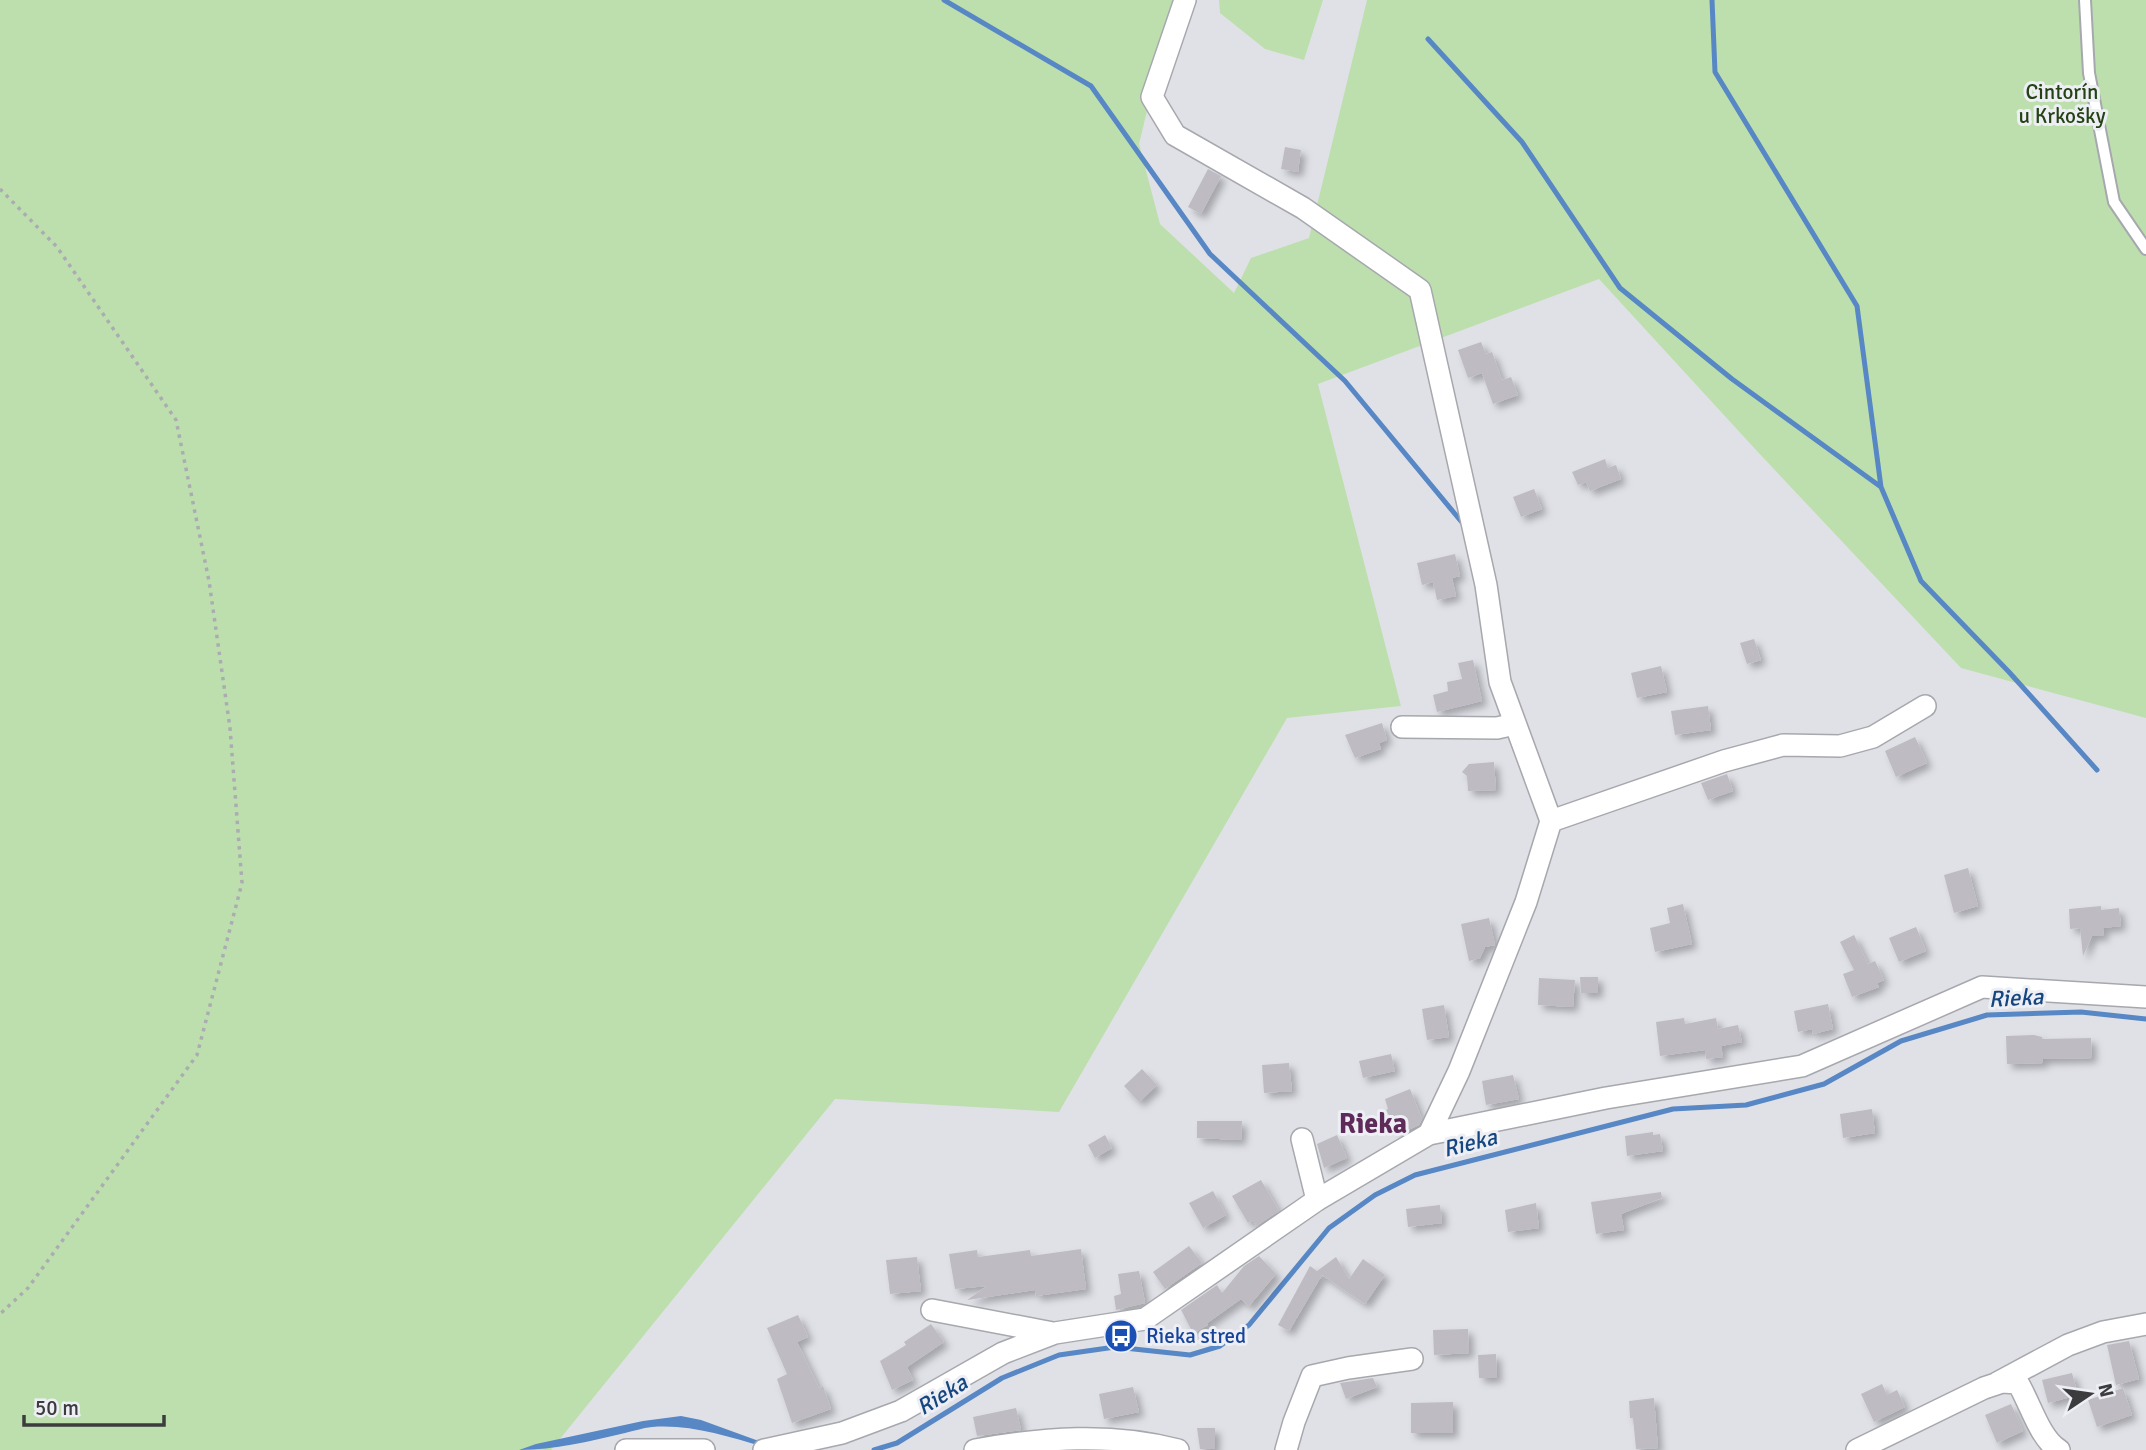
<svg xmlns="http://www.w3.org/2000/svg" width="2146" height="1450" font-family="Signika,sans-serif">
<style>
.green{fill:#bddfae}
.water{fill:#5787c4}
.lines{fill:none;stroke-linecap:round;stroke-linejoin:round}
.stream{stroke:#5787c4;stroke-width:5}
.building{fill:#bebcc2;filter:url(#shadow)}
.lane-casing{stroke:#a6a8ad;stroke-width:14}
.street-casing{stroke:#a6a8ad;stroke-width:24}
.path{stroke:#abacb1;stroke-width:3.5;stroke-dasharray:3.5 5;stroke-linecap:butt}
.lane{stroke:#fff;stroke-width:10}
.street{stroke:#fff;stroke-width:21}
.labels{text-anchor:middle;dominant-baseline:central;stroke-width:6;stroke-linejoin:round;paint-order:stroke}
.park-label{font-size:21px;fill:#244213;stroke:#edeff5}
.transit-label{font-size:21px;fill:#164399;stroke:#edeff5;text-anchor:start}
.water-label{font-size:23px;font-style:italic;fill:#164680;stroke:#edeff5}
.district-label{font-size:28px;font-weight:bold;fill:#5e2a59;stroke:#edeff5}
</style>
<defs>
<filter id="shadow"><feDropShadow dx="5" dy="5" stdDeviation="3.5" flood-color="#0004"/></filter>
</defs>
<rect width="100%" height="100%" fill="#e0e1e7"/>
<!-- green -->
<path class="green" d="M0,0H1174L1139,144L1160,224L1234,293L1251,258L1309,238L1367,0H2146V718L1961,668L1756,450L1599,279L1318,384L1401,706L1287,718L1059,1112L835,1099L551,1450H0Z
M1219,0H1323L1304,60L1265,49L1220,13Z"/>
<!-- water -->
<path class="water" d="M681,1416L701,1420L756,1440L774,1438L768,1448C729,1437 692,1424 652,1427C642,1428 634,1431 625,1433C591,1441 554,1450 519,1450L536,1444L643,1421Z"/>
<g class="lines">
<!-- stream -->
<path class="stream" d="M944,0L1091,86L1210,254L1345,381L1465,526
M1712,0L1715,72L1857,306L1881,487
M1428,39L1522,142L1620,288L1732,379L1881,487L1921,581L2009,672L2097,770
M874,1450L897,1443L1002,1378L1059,1355L1115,1347L1190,1355L1220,1346L1249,1325L1329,1228L1375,1195L1415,1175L1673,1109L1746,1105L1824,1084L1901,1041L1987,1015L2081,1012L2146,1019"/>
</g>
<!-- building -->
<path class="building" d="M1285,147L1301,150L1298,172L1281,169Z
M1208,169L1221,176L1201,214L1188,207Z
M1481,342L1486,354L1492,352L1502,380L1511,377L1518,395L1493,404L1482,373L1468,378L1458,350Z
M1605,459L1608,468L1616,465L1621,479L1590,491L1586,482L1578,485L1572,472Z
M1534,489L1542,509L1521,517L1513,497Z
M1455,554L1460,576L1452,578L1456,596L1437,600L1433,582L1422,585L1417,563Z
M1754,639L1761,660L1747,664L1740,643Z
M1473,660L1482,701L1437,712L1433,695L1448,691L1447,682L1462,679L1458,663Z
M1661,666L1667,692L1637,698L1631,673Z
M1708,706L1711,730L1675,735L1671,711Z
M1382,723L1387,740L1379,743L1381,749L1355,758L1345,735Z
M1915,737L1927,763L1896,777L1885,751Z
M1494,762L1496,790L1468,791L1467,776L1462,772L1469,764Z
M1727,774L1733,791L1708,800L1701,783Z
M1968,868L1978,906L1954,913L1944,875Z
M1683,904L1692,944L1655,952L1650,928L1670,923L1667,908Z
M2101,906V910L2119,908L2121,926L2103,928L2104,936H2092L2083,956L2080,928L2070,929L2069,909Z
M1489,918L1495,945L1485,947L1480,958L1469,961L1461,924Z
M1916,927L1926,951L1899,962L1889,938Z
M1854,935L1868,964L1875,961L1884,980L1877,983L1879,987L1852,997L1843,974L1854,970L1840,942Z
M1580,977H1598V993H1581Z
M1539,978L1575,980L1573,1007L1538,1005Z
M1828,1004L1833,1029L1813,1034L1812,1029L1798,1032L1794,1011Z
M1444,1005L1449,1037L1427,1040L1422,1009Z
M1684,1018L1685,1024L1716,1018L1718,1029L1738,1025L1742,1042L1721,1046L1723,1057L1706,1059L1705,1050L1660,1056L1656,1022Z
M2034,1035L2042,1037V1039L2091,1038L2092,1058L2043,1059V1063L2007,1064L2006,1036Z
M1391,1054L1395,1071L1363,1078L1359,1061Z
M1289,1063L1292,1091L1264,1093L1262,1065Z
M1142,1069L1157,1085L1139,1102L1124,1086Z
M1513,1075L1519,1099L1486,1105L1482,1081Z
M1410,1089L1422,1119L1419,1125L1399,1134L1386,1110L1388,1109L1385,1099Z
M1872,1109L1875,1133L1843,1138L1840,1114Z
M1197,1121H1242L1241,1140L1197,1138Z
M1653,1132V1135L1660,1134L1663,1151L1627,1156L1625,1136Z
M1105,1135L1112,1148L1095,1158L1088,1145Z
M1337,1135L1347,1158L1324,1168L1317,1144Z
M1261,1180L1279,1211L1256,1226L1253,1220L1248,1223L1232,1196Z
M1213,1191L1226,1215L1203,1228L1189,1203Z
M1661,1192L1662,1198L1621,1214L1624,1230L1596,1234L1591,1202Z
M1536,1203L1539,1228L1508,1232L1505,1210Z
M1440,1205L1442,1223L1408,1227L1406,1209Z
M1189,1246L1202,1263L1165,1289L1153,1272Z
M1081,1249L1086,1289L1036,1296L1035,1290L967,1300L987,1286L955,1289L949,1254L977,1250L978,1257L1030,1250L1031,1256Z
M1259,1256L1276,1274L1249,1306L1241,1299L1206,1324L1208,1325L1193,1333L1181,1310L1217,1285L1222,1293L1244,1266Z
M917,1257L921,1291L890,1294L886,1260Z
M1336,1257L1349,1279L1363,1259L1385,1275L1365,1304L1322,1275L1289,1331L1278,1325L1310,1266L1317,1271Z
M1139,1271L1145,1303L1116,1310L1114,1296L1121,1294L1118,1274Z
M798,1315L808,1337L797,1342L819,1388L823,1386L831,1409L792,1423L777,1379L787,1374L767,1328Z
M931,1324L944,1342L907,1367L913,1380L892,1390L880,1361L906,1345L904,1342Z
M1468,1329L1469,1353L1434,1355L1433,1330Z
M2129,1341L2139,1379L2116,1385L2107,1345Z
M1496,1354L1497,1378H1479L1478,1355Z
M2072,1373L2078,1395L2048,1403L2042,1380Z
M1373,1378L1377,1387L1346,1399L1340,1383Z
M1882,1384L1887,1395L1897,1390L1905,1407L1874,1422L1861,1394Z
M1133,1387L1139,1412L1104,1419L1099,1394Z
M2123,1388L2132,1415L2097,1427L2088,1400Z
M1654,1398L1658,1448L1636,1449L1633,1418H1630L1629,1401Z
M1453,1402V1433H1411V1403Z
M2011,1404L2023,1431L1997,1443L1985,1415Z
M1016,1408L1021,1430L977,1436L973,1417Z
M1197,1428H1215V1449H1200Z"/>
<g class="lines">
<defs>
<path id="lane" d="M2085,0L2089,73L2114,202L2146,249"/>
<path id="street" d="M1185,0L1152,97L1175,135L1303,208L1420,290L1486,585L1500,682L1551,821L1526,902L1459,1071L1429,1134
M1402,727L1497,728L1515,724
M1551,821L1724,761L1783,745L1840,746L1873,737L1925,706
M1302,1139L1317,1200
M932,1310L1053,1333
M1997,1383L2068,1345L2103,1332L2146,1324
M626,1450H704
M764,1450L842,1433L901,1411L1003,1353L1055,1333L1145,1319L1317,1200L1429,1134L1606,1098L1802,1066L1982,987L2146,997
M975,1450C1042,1438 1111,1432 1178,1450
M1286,1450L1294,1422L1312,1376L1348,1368L1412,1359
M1857,1450L1984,1388L2002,1382L2018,1383C2030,1403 2040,1439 2059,1450"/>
</defs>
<!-- lane casing -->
<use href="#lane" class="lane-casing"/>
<!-- street casing -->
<use href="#street" class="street-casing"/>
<!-- path -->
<path class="path" d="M0,189L57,247L176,420L209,581L230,728L242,883L197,1055L28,1288L0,1314"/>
<!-- lane -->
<use href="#lane" class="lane"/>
<!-- street -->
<use href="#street" class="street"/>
</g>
<!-- icons -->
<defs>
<symbol id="bus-disc" viewBox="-11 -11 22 22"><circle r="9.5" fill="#1a4fb4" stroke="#edeff5"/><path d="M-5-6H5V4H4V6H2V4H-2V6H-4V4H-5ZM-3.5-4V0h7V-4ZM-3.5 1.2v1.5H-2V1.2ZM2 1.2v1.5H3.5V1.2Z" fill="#fff"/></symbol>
</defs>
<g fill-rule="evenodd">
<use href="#bus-disc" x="1102" y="1317" width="38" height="38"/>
</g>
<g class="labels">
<!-- park labels -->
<g class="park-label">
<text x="2062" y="92">Cintorín<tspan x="2062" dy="24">u Krkošky</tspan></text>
</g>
<!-- transit labels -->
<g class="transit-label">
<text x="1146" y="1336">Rieka stred</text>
</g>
<!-- water labels -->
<g class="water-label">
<text transform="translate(2016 998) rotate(-3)">Rieka</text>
<text transform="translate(1470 1143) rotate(-14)">Rieka</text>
<text transform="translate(942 1395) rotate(-32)">Rieka</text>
</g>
<!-- district labels -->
<g class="district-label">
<text x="1373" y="1124">Rieka</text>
</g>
</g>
<!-- north arrow -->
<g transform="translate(2090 1394) rotate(77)" stroke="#edeff5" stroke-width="5" paint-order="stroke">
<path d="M0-5L12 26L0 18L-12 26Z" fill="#3c3c3f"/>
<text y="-10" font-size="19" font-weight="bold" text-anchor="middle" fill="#3c3c3f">N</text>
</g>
<!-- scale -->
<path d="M24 1415v10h140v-10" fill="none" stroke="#3c3c3f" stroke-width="3.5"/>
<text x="35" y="1415" font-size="21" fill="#3c3c3f" stroke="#edeff5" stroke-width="5" paint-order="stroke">50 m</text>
</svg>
